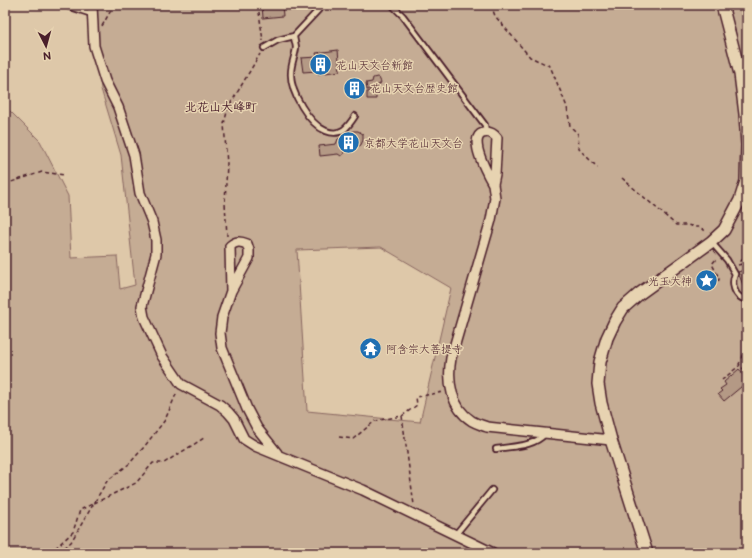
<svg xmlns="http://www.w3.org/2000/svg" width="752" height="558" font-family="'Balsamiq Sans','Klee One',sans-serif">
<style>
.green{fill:#c5ac94;stroke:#886660;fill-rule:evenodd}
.building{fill:#b49985;stroke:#4a1f2b}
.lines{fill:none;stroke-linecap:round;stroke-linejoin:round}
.service-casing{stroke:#4a1f2b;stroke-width:8}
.minor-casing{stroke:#4a1f2b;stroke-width:12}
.tertiary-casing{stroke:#4a1f2b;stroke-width:14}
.path{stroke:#4a1f2b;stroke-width:1.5;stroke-dasharray:4 3;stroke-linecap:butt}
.service{stroke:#e7d3b1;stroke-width:4.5}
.minor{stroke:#e7d3b1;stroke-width:9}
.tertiary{stroke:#e7d3b1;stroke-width:11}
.labels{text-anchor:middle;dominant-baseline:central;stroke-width:3;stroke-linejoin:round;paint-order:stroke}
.poi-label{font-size:11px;fill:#4a1f2b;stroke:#e7d3b1;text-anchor:start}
.neighbourhood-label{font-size:12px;font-weight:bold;fill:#4a1f2b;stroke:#e7d3b1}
</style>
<rect width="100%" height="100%" fill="#dec8a9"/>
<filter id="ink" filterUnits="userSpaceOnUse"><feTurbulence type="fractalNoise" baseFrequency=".025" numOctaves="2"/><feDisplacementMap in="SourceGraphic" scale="8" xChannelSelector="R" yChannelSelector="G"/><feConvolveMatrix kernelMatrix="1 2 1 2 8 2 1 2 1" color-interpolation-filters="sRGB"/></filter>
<g filter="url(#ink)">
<!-- green -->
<path class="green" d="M92,5H747V553H5V108L10,111L40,141L68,196L71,258L117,256L120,289L135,285L121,155L101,89ZM381,247L451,288L420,422L307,411L297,250Z"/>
<!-- building -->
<path class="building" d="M262,5H282L283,16L263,18Z
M338,50L340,71L318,74L317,71L303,72L301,58L317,57L316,53Z
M377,77L379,78L381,82L380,84L377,86V89L367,90L366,83L372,82L373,78Z
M362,84L363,90L347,92V86Z
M376,91V99H367V92Z
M353,131H358L363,134V140L361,145L356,147L350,145L343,146L344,154L341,156L338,154L320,156L319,146L336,144L338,139L347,137L349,134Z
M747,269V293H746L738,272Z
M739,369L747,379V382L724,401L718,394L722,391L720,389L726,385L724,382Z"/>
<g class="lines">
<defs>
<path id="service" d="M64,5L92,14
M392,5L403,16L485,125L486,132
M294,36C294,40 296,44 296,48C295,56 291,64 291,73C290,92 309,124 326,131C341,137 348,127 355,116
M264,48L278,40L294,36L323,5
M712,243L727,260L735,274C731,283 734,297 745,299
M496,449C513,446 533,447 545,434
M455,535L492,490"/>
<path id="minor" d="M92,5L94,46L105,81L118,107L134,155L140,193L152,222L156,240V254L142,306L144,317L162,356L181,384L220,405L228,412L234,419L244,439L255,446L363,490L493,553
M493,184C488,175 467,138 483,133C489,131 493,133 497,138L495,174L493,184L495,198L491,220L451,358C447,381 451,408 472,421C477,424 482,425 487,427L611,440
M231,291L230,246C236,241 240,241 247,244L249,250V258L231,291L222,317L220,333L222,348L247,409L257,428L277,453"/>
<path id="tertiary" d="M647,553L611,440L601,403L598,384L600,362L607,338L615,321L623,308L639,294L711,242L724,230L740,200L746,181L747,145L745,114L740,74L722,5"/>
</defs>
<!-- service casing -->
<use href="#service" class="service-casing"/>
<!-- minor casing -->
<use href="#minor" class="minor-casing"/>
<!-- tertiary casing -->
<use href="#tertiary" class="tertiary-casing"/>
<!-- path -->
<path class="path" d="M258,5L263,41
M491,5L495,16L530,57L550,66L567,107L570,126L578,134L579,149L598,168
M102,26L114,5
M622,178L676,225H687L695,227H701L706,232
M5,184L42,172L64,175
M227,236L225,203L227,164L224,124L228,108L260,54
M742,264L744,270
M738,265L742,264L740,261L747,258
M703,280L714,281L719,280V278L712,264L717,258
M747,349L743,355L742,360L747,366
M740,362L739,364L745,371
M743,375L747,370
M722,380L740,365
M402,416L414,505
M339,437L353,439L375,421L402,416L417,405L416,397L443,392
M50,553L73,532L80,510L136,483L153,463H164L204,438
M59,553L71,542L107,481L129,464L144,447L165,420L177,392"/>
<!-- service -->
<use href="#service" class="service"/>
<!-- minor -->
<use href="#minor" class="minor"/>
<!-- tertiary -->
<use href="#tertiary" class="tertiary"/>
</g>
</g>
<!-- icons -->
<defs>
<symbol id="building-disc" viewBox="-11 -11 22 22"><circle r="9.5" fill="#1f6fb2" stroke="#e7d3b1"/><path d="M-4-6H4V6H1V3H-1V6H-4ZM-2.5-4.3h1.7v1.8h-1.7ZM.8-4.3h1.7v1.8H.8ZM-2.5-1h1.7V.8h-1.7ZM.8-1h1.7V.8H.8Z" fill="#fff"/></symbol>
<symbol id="sight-disc" viewBox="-11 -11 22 22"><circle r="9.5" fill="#1f6fb2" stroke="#e7d3b1"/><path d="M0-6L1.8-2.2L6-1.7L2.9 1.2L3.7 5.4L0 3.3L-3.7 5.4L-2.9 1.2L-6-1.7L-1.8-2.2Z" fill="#fff"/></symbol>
<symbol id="temple-disc" viewBox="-11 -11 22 22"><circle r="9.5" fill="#1f6fb2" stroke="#e7d3b1"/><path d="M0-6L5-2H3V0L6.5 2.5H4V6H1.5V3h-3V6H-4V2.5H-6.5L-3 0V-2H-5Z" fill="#fff"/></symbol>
</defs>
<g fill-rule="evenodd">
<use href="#building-disc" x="308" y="52" width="25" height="25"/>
<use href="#building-disc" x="342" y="76" width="25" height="25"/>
<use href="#building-disc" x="336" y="130" width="25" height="25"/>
<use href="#sight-disc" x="694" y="268" width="25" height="25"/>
<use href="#temple-disc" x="358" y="336" width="25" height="25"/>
</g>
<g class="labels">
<!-- poi labels -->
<g class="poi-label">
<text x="336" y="65">花山天文台新館</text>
<text x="370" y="88">花山天文台歴史館</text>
<text x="364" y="143">京都大学花山天文台</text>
<text x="692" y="281" text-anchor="end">光玉大神</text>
<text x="386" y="349">阿含宗大菩提寺</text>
</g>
<!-- neighbourhood labels -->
<g class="neighbourhood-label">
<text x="221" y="107">北花山大峰町</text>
</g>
</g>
<!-- margin -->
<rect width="752" height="558" fill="none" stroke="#e7d3b1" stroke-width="20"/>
<rect x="10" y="10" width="732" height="538" fill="none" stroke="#4a1f2b" stroke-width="1.5" filter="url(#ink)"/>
<!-- north arrow -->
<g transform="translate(46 46) rotate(174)" stroke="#e7d3b1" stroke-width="3" paint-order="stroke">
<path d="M0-3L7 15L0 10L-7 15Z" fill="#4a1f2b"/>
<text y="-6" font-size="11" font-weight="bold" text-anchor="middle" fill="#4a1f2b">N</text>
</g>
</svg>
